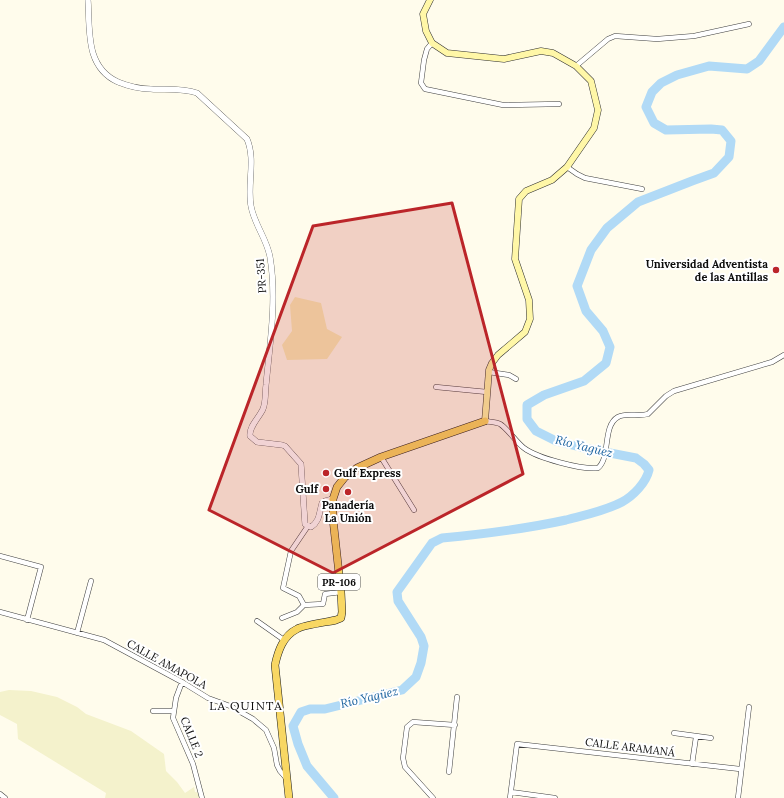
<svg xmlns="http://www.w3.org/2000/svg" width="784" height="798" font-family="Lora,serif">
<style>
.farmland{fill:#f4f2cc}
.sand{fill:#faedb8}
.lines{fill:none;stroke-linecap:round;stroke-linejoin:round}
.river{stroke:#b1daf6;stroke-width:9}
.minor-casing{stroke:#3f3f3f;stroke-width:5.5}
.tertiary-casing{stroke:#3f3f3f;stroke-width:6}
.secondary-casing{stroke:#2e2e2e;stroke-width:7}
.primary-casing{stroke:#1d1d1d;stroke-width:8}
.minor{stroke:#fff;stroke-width:4.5}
.tertiary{stroke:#fff;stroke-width:5.5}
.secondary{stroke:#fff7a7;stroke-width:6}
.primary{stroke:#f8d763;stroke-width:7}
.marked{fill:#bb2529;fill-opacity:0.2;stroke:#bb2529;stroke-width:3;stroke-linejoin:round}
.poi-dot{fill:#bb2529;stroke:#fff;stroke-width:1.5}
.labels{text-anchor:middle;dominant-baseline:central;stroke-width:4;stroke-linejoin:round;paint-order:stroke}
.shield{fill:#fff;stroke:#555;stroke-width:1}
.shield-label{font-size:10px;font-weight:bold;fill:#0c0c0c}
.poi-label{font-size:11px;font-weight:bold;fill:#0c0c0c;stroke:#fff;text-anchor:end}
.street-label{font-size:11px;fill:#0c0c0c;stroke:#fff}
.water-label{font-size:12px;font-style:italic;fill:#165f9d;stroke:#fff}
.neighbourhood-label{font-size:12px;letter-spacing:1px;fill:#0c0c0c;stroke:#fff}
</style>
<rect width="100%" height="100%" fill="#fffcec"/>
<!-- farmland -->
<path class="farmland" d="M9,690L31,691L57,697L77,707L86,714L131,731L164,754L166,771L177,782L185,793L194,787L195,792L204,794V798H105L106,793L18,739L17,724L0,715V692Z"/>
<!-- sand -->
<path class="sand" d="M295,297L321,303L327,329L342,337L327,359L287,360L282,345L292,331L290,305Z"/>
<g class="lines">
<!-- river -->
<path class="river" d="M334,798L307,766L298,744L293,726L301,712L310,709H325L402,690L416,677L421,663L424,646L421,637L398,601L397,592L432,543L442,538C484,534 525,529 566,520C585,515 605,511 622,502C633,496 646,483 649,470L644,464L636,458L584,448L556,441L536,431L527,419V405L544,395L584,381L606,363L610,347L603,331L586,311L577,286L591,250L607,228L638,202L692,181L714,173L729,157L731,141L722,130L711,129L666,130L654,123L646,107L652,92L661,83L677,75L709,66L747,69L759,61L784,27"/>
<defs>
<path id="minor" d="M432,43L427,49L424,60L421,83L425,89L503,105L559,104
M576,66L608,39L615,36L657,39L694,36L749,24
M567,167L577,174L585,178L642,189
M489,372L509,375L516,379
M436,387L487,392
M485,421C489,422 496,422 500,424C507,428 517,443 524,448C537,458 582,470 598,468C611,457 602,426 618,417C627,412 639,417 648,414L666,396L674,391L772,362L784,355
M381,457L414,510
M0,556L41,567L27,620
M304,605L299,596L283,588L291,551L308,526
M0,612L104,640L182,682L208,698L230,706L253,719L266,730L274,748L277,765L280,771L287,779
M282,618L297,612L304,605L323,604L325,594L341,592
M257,621L284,640
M77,633L91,581
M182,682L176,698L173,718L193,764L202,798
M153,711H173
M674,733L711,738
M692,764L696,737
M449,772L457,697
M511,792L555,798
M0,794L5,798
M433,798L405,767L403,758L407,727L413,722L455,725
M510,798L517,744L740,769
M738,798L749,707"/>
<path id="tertiary" d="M88,0C90,30 85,67 118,82C128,86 139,89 151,89C166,90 182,88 197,93L247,139C256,160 247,184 251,206C254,224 267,239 270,257C277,299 270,343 266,385C265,393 266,402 263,409C259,418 249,426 250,436L257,442L282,445L285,446L301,464L305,524L311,527C320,521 319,513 322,503L325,501L333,499"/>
<path id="secondary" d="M430,0L423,14L426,31L432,43L447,53L504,59L541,51L553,53L576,66L591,81L598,110L594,128L567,167L552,180L526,191L519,199L515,259L529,300L530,319L525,332L498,355L492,363L489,370L485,421"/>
<path id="primary" d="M289,798L275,665C278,651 283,636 297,629C303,625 328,622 336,620L341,618L342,612L341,592L333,519V499L337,487L345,477L357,468L381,457L485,421"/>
</defs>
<!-- minor casing -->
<use href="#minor" class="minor-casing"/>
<!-- tertiary casing -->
<use href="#tertiary" class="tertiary-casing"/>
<!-- secondary casing -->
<use href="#secondary" class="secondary-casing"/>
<!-- primary casing -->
<use href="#primary" class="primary-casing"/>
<!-- minor -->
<use href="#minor" class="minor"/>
<!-- tertiary -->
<use href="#tertiary" class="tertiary"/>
<!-- secondary -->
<use href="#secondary" class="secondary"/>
<!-- primary -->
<use href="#primary" class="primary"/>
</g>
<!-- marked area -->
<path class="marked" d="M452,203L523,474L333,573L209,510L313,226Z"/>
<!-- markers -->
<g class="poi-dot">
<circle cx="776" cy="270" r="4"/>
<circle cx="326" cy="473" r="4"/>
<circle cx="326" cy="489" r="4"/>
<circle cx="348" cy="492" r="4"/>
</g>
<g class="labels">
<!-- shield labels -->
<rect class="shield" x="318" y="574" width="42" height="16" rx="3"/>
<g class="shield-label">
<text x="339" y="582">PR-106</text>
</g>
<!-- poi labels -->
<g class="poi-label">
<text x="768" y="264">Universidad Adventista<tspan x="768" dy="13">de las Antillas</tspan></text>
<text x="334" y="473" text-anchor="start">Gulf Express</text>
<text x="318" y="489">Gulf</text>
<text x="348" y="505" text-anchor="middle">Panadería<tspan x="348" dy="13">La Unión</tspan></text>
</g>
<!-- street labels -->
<g class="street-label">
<text transform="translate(261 276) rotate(-94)">PR-351</text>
<text transform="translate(167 664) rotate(29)">CALLE AMAPOLA</text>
<text transform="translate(192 737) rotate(68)">CALLE 2</text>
<text transform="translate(630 747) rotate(7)">CALLE ARAMANÁ</text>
</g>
<!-- water labels -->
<g class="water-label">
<text transform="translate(584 446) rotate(14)">Río Yagüez</text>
<text transform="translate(369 697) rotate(-13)">Río Yagüez</text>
</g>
<!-- neighbourhood labels -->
<g class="neighbourhood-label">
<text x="246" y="705">LA QUINTA</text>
</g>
</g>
</svg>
